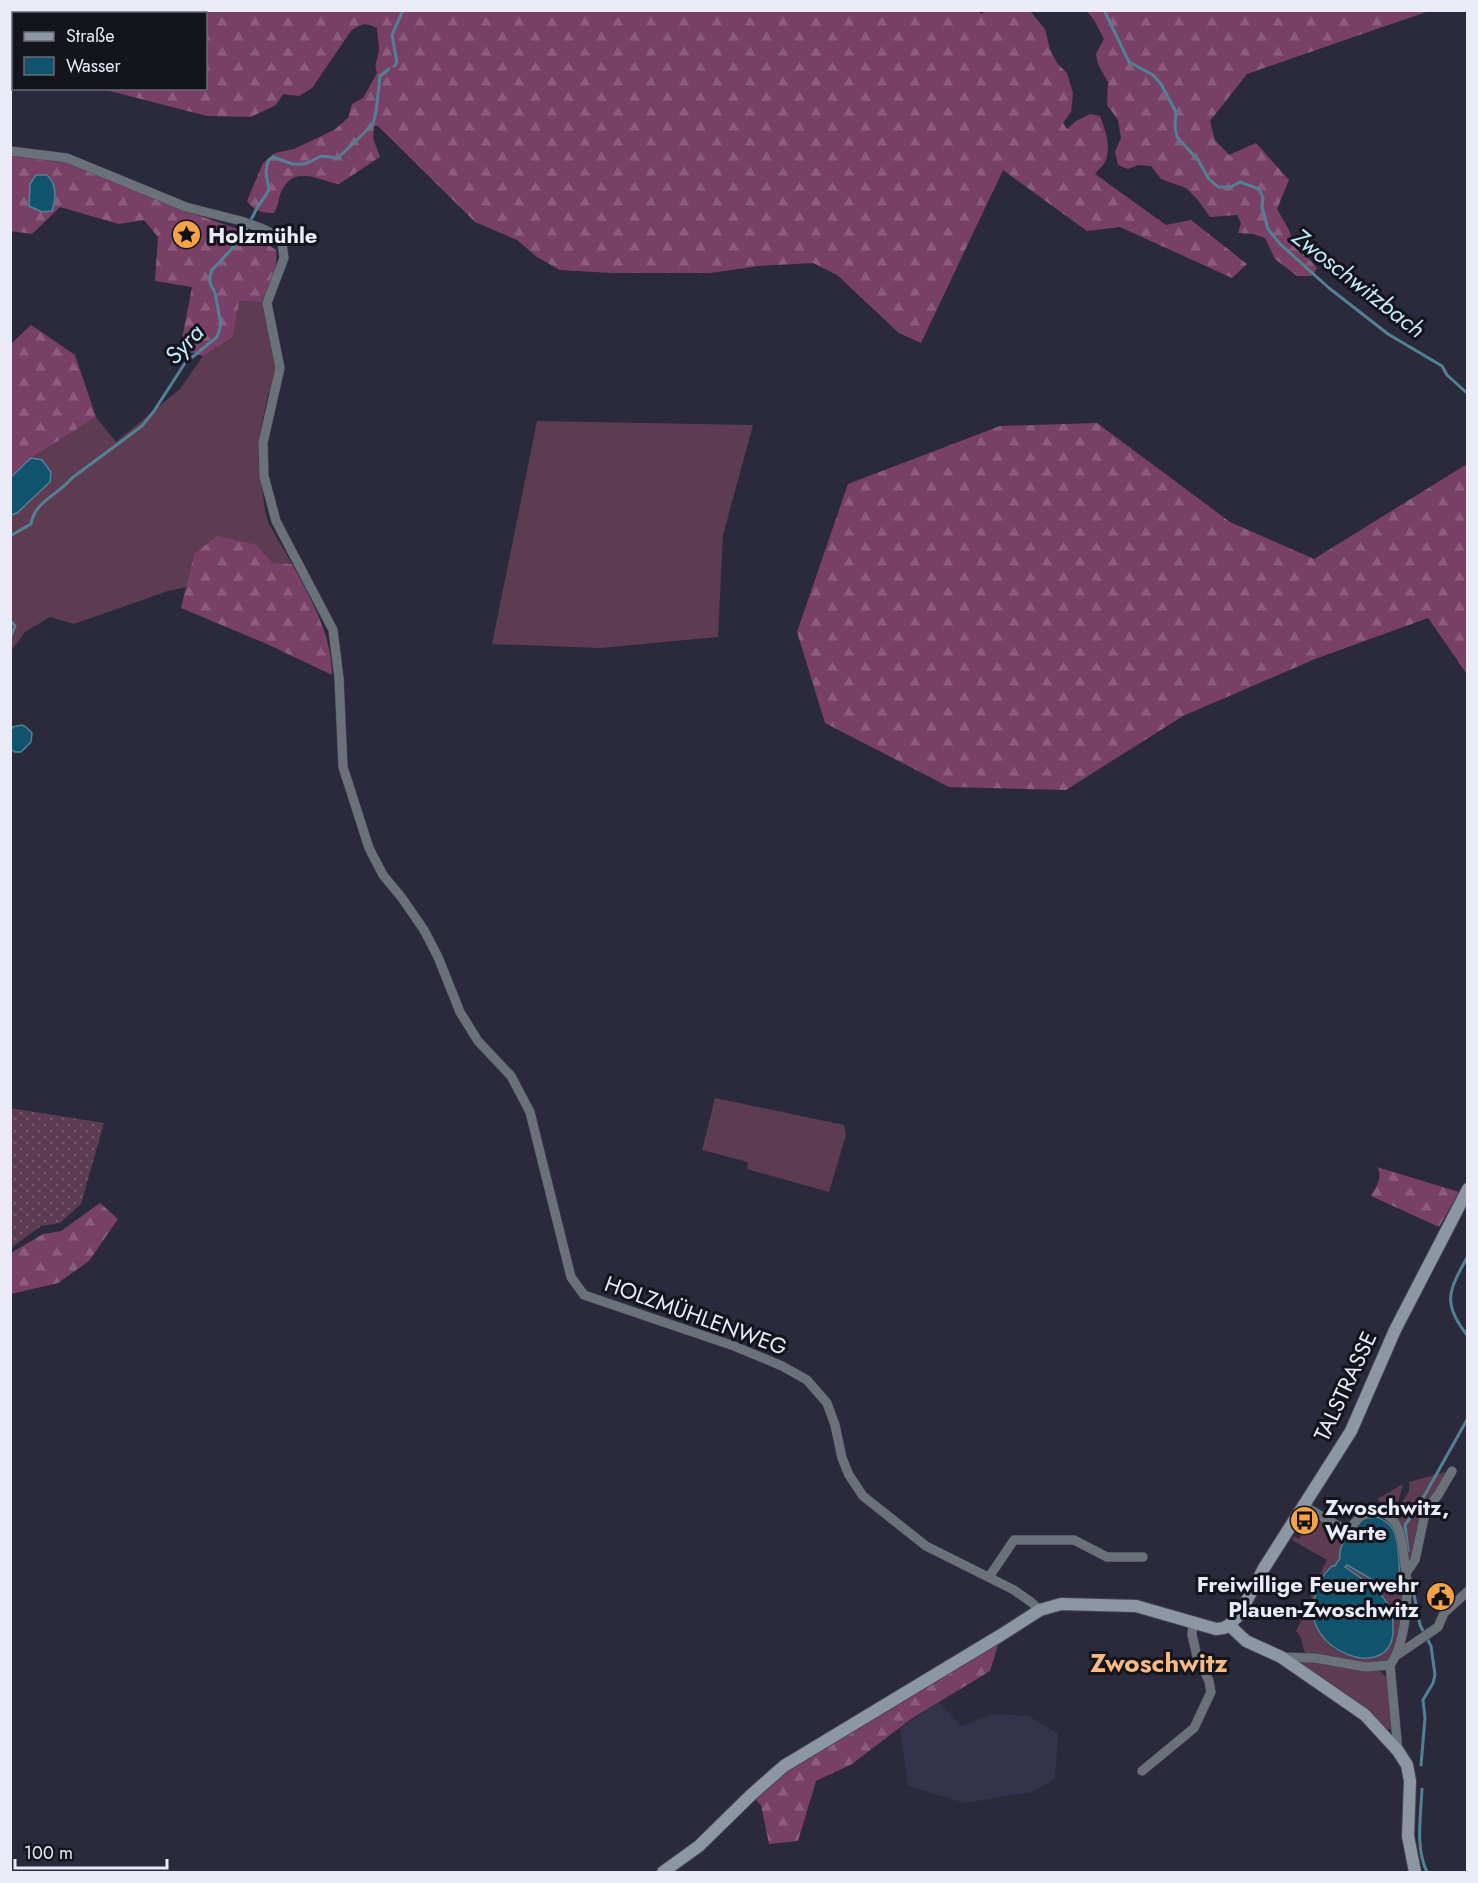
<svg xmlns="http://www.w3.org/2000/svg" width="1478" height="1883" font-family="Jost,sans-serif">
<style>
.built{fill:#33334b}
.grass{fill:#5d3c51}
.forest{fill:url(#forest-firs)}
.garden{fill:url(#garden-dots)}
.water{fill:#11536c;stroke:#528196;stroke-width:1.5}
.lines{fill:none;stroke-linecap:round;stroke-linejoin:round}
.stream{stroke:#528196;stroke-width:3}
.street-casing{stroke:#454556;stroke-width:10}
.secondary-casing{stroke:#454556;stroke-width:14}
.street{stroke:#6a7179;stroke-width:9}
.secondary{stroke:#8d97a4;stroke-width:12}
.labels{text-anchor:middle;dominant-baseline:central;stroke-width:6;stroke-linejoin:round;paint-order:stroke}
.poi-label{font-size:22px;font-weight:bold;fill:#ebebf7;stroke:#14141c;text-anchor:start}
.street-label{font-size:22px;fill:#ebebf7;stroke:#14141c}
.water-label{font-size:24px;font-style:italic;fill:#c2eafd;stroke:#14141c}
.quarter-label{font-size:26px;font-weight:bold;fill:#f6ba82;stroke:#14141c}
</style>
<defs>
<pattern id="forest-firs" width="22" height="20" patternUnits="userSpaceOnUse" patternTransform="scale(1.5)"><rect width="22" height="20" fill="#784066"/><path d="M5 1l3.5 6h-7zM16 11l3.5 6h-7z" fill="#8b5c7d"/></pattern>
<pattern id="garden-dots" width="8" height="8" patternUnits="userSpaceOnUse" patternTransform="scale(1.5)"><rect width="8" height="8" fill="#5d3c51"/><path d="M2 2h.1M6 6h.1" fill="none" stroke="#74586b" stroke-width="1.8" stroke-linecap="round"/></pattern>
</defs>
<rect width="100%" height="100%" fill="#2a2a3c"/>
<!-- built -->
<path class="built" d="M939,1702L961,1726L992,1714L1029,1716L1058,1734L1055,1779L1032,1792L965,1803L908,1786L900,1728Z"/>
<!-- grass -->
<path class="grass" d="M238,301L262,302L272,342L277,376L268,395L260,433L258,454L265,511L269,524L292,564L273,563L257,545L194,554L186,587L168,591L74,624L50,617L25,632L11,651V477L31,458L96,417L116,442L180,389L203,356L233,337Z
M537,421L753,425L723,535L718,637L600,648L492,644Z
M715,1098L844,1125L846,1135L829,1192L747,1169L748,1162L702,1150Z
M1445,1472L1411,1560L1408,1561L1405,1536L1394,1516L1409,1491V1482Z
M1403,1484L1399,1499L1390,1512L1377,1499Z
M1313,1514L1349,1535L1341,1546L1340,1558L1335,1566L1314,1621C1319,1630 1324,1641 1333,1648C1345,1657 1373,1663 1385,1650C1389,1646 1391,1639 1393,1633L1369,1582L1344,1567L1347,1564L1385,1587L1399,1584L1400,1567L1403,1590L1398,1641L1390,1659L1374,1665L1306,1654C1301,1646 1304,1640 1296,1631L1312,1599L1310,1593L1327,1560L1292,1540L1294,1536L1299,1539Z
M1304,1660L1374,1670L1380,1671L1388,1679L1393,1726L1391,1729H1388L1383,1726L1300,1665V1662Z"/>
<!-- forest -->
<path class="forest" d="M975,10L982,14L985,11H1030L1045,29L1050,49L1057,63L1067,73L1073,93L1071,112L1063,123L1067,129L1076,121L1090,114L1100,116C1105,130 1112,147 1105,162C1103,166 1098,170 1095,174L1166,225L1191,220L1247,264L1232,278L1120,227L1087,231L1003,170L921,343L899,333L837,275L813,263L759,266L710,273H612L560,270L537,257L517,240L475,222L378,126H374L373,138L380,157L339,184C318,181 296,164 282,190C278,198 279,205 274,213C261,213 255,211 247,201L263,163L275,153L294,149L334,130L348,118L352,104L363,98L377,73C373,63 379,58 379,49C379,42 377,35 377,28C366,22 361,23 351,31L312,88L299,96L283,94L276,105L251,117L207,116L102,89L206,88V14H14L13,66L11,65V11Z
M1087,11H1429L1247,74L1210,121L1215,140L1229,155L1256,143L1289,180L1277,209L1288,228L1296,249L1306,256L1317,268L1312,276H1297L1275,259L1265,238L1253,234L1238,233L1241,223L1237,215L1210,217L1198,200L1186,188L1161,179L1151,166L1138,165L1128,169L1118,165L1115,152L1121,138L1118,120L1107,105L1108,82L1098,64L1096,54L1104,39L1094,20Z
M10,151L67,158L183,210L252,234L276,250C278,272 272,282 262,302L239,301L233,337L203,356L180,349L192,287L155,281L158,237L144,220L119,224L60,207L32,234L11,231Z
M31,325L75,355L96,417L31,458L11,477V344Z
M1097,423L1230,522L1314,559L1467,464V674L1428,618L1315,659L1183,716L1066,790L949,787L825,723L797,632L848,484L1000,426Z
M217,536L257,545L273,563L292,564C311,599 332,635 332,675L267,644L181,608L194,554Z
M1377,1167L1459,1192L1439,1227L1371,1196C1377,1185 1383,1178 1377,1167Z
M100,1203L118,1219L89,1261L58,1283L11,1294V1253L43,1234L61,1231Z
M1001,1635L990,1671L911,1719L852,1764L816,1781L798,1841L769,1844L761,1805L751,1795L784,1766Z"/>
<!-- garden -->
<path class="garden" d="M10,1108L104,1123L81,1204L60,1223L41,1226L11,1248Z"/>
<!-- water -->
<path class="water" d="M36,175H47C57,184 56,199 52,211L42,212L29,206L30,184Z
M31,458L42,460L51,472L50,482L17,513L11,515V477Z
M22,725L26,727L32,733L31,742L21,752H15L11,749V730L13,727Z
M1377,1517C1383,1520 1389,1522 1392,1528C1399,1537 1400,1572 1399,1584L1392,1589L1385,1587L1347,1565L1345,1567C1361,1578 1388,1594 1392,1615C1393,1619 1393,1624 1393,1629C1394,1685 1298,1652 1315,1597C1319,1581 1321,1577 1332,1566H1335L1340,1558C1337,1544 1354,1529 1363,1519Z"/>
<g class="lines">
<!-- stream -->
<path class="stream" d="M1104,10L1129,62L1153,75L1161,84L1176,112L1175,127L1177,137L1198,160L1209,179L1218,187H1231L1240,182L1259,189L1263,198L1262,207L1268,229L1280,244L1329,288L1388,334L1442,366L1447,375L1468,394
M394,66L397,63L392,35L403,10
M10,536L31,524C34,502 59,494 72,478L142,426L154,411L185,363L217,337L221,325L215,293L210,283V276L212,270L242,238L257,208L269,190C268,179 263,172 269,160L273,157L292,164H305L321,156L338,158L373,124L376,112L380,76L389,69
M10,620L15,626L10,638
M1468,1256C1449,1290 1441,1303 1468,1336
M1408,1551L1405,1525L1418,1507L1468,1418
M1411,1579L1420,1625L1431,1646L1435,1675L1433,1683L1423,1700L1425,1718L1421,1765
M1422,1789C1421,1815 1415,1848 1427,1872"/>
<defs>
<path id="street" d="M10,151L67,158L186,207L241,221L261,228L275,235L282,243L284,258L267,303L280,368L263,443L264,476L276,521L333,630L339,678L343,767L369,848L383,875L402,898L424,930L438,957L460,1012L478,1041L511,1076L530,1112L571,1277L584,1295L734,1346L782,1366L807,1380L827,1403L835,1425L842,1458L849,1475L863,1496L926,1546L1014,1590L1031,1602L1040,1610
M1304,1506L1347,1531L1360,1517L1373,1511C1379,1512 1386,1513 1391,1518C1404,1530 1403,1556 1406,1573
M989,1577L1014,1540H1074L1107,1557H1143
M1397,1655L1438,1627L1444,1613L1468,1591
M1282,1657L1315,1658L1366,1667L1390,1665
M1398,1751L1390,1665C1405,1645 1409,1598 1406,1573L1415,1560L1424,1518L1428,1507L1438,1495L1452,1471
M1142,1771L1194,1728L1211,1692L1209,1681L1197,1656L1192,1635L1193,1621"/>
<path id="secondary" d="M1229,1625L1246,1641L1281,1657L1365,1715L1398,1751L1407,1765L1410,1781L1408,1836L1415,1872
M663,1872L699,1846L751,1795L784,1766L1001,1635L1040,1610L1061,1604L1136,1606L1216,1629L1224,1628L1229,1625L1239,1615L1264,1568L1351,1431L1395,1330L1468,1189"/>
</defs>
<!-- street casing -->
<use href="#street" class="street-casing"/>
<!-- secondary casing -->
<use href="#secondary" class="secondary-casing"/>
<!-- street -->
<use href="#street" class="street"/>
<!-- secondary -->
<use href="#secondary" class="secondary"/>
</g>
<!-- icons -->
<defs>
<symbol id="sight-disc" viewBox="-11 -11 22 22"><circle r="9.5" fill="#f6a247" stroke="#14141c"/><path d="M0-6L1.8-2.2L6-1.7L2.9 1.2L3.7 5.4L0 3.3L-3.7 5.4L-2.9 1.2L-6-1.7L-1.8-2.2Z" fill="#111"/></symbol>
<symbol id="bus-disc" viewBox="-11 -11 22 22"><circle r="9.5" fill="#f6a247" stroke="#14141c"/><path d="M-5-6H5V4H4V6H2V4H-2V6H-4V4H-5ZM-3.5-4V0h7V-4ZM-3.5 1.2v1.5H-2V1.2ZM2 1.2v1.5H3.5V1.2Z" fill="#111"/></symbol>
<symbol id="civic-disc" viewBox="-11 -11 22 22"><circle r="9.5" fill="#f6a247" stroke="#14141c"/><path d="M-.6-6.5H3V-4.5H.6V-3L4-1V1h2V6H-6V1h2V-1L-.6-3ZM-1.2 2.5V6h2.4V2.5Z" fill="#111"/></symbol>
</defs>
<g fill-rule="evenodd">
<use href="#sight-disc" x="170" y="218" width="33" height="33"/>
<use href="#bus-disc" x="1288" y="1504" width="33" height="33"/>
<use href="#civic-disc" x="1424" y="1580" width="33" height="33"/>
</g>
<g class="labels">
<!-- poi labels -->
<g class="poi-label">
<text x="208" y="235">Holzmühle</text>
<text x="1325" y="1507">Zwoschwitz,<tspan x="1325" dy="25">Warte</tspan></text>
<text x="1419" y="1584" text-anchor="end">Freiwillige Feuerwehr<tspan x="1419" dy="25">Plauen-Zwoschwitz</tspan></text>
</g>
<!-- street labels -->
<g class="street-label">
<text transform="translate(696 1315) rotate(20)">HOLZMÜHLENWEG</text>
<text transform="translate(1345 1386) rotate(-65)">TALSTRASSE</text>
</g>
<!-- water labels -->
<g class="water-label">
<text transform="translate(1359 283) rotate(38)">Zwoschwitzbach</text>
<text transform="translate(184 344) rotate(-47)">Syra</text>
</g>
<!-- quarter labels -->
<g class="quarter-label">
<text x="1159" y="1663">Zwoschwitz</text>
</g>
</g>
<!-- border -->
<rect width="1478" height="1883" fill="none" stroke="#ebebf7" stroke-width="24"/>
<!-- legend -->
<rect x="12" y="12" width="195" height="78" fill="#14141c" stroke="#6a6a74" stroke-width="1.5"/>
<rect x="24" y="32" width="30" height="9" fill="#8d97a4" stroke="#6a6a74" stroke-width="1.5"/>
<text x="66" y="42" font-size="18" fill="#ebebf7">Straße</text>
<rect x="24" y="57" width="30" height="18" fill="#11536c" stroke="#6a6a74" stroke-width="1.5"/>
<text x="66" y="72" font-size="18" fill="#ebebf7">Wasser</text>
<!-- scale -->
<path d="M15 1859v9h152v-9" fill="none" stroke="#ebebf7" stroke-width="3"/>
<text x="24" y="1859" font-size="18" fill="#ebebf7" stroke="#14141c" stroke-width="4.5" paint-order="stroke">100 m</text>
</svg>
